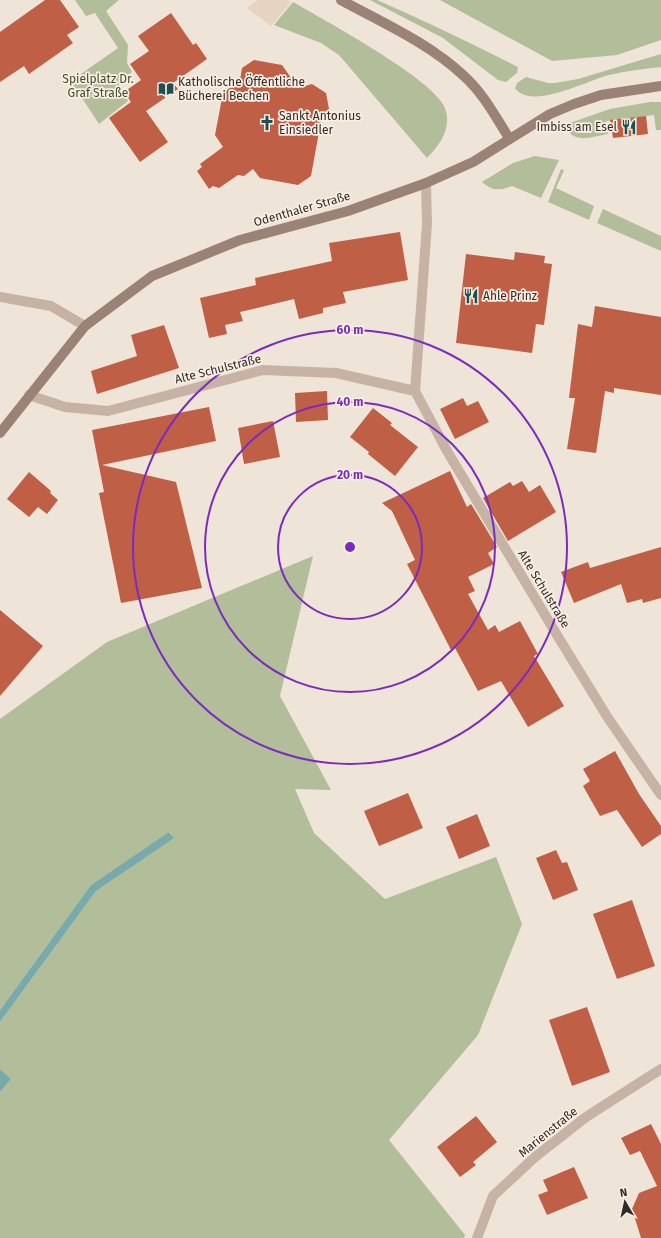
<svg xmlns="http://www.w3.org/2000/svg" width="661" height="1238" font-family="'Fira Sans',sans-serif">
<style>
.green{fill:#b2bd99}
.plaza{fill:#e7d4c0}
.water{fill:#79aaab}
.building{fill:#bf5f46}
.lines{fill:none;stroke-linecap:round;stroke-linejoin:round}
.minor{stroke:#c6b3a5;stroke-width:10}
.secondary{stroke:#9a8277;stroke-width:10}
.ring{fill:none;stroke:#7b2cbf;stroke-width:2}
.labels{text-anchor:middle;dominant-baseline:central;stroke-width:3.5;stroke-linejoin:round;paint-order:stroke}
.park-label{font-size:12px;fill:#434f2b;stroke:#f8eee4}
.poi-label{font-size:12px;fill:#332926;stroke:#f8eee4;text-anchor:start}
.street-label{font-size:12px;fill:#332926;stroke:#f8eee4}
.centre{fill:#7b2cbf;stroke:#f8eee4;stroke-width:2}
.ring-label{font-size:12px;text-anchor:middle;font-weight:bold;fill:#7b2cbf;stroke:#f8eee4;stroke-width:3.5;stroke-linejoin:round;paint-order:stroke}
</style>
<rect width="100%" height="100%" fill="#efe4d8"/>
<!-- green -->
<path class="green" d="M75,0H119L106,11L128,45L127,63L132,72L118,82L128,101L99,124L71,81L118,48L95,13L86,16Z
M370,0H377C425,21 471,43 518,67L517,73L506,82L498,80L443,38Z
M440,0H661V40L617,55L552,61Z
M293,2C324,20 431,78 444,106C453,126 441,144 427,158L339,55L321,43L274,25Z
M661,54V67C643,69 626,71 609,75C588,80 531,111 515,88L517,83L526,77L548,83H555L578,79Z
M650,102H661V130H656L654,115L606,121L608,134C590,137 574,145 564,125L610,109Z
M535,156L559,160L541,198L512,186C500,191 492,191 482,182L513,163Z
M561,169L564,170L556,188L594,206L589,220L548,202Z
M603,209L661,236V251L597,223Z
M313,556L280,696L331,790L295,789L314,833L385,899L496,857L522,924L478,1035L389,1140L465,1235L464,1238H0V1092L11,1079L0,1069V1022L96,891L173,838L170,832L91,885L0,1010V719L107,642Z"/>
<!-- plaza -->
<path class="plaza" d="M258,0H288L291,2L271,26L247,8Z"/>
<!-- water -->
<path class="water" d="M169,832L174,838L96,891L0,1022V1010L91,885Z
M0,1069L11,1079L0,1092Z"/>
<!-- building -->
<path class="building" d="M45,0H60L79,27L67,35L73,43L29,74L24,66L0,82V32Z
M171,13L193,45L196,43L207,59L173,83L178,89L146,111L168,142L140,162L109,118L131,102L124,92L141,80L130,64L149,51L138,36Z
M254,60L282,65L298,88L312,84L326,93L329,109L321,121L311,176L298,185L260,178L253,169L244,176L238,175L219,188L213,186L209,189L197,171L202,167L200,164L223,147L215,135L223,93L240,80L242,68Z
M646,116L648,134L613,138L610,120Z
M400,232L408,280L343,292L346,303L323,308V313L299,319L294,299L240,312L243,321L225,325L227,334L209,338L200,298L256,285L255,278L332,261L329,243Z
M515,252L545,256L544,263L552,264L544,325L536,324L532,353L456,343L466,254L514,260Z
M595,306L661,317V395L614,388V393L605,391L596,453L567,449L575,398H569L578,324L592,327Z
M164,325L179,368L97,394L91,371L137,356L131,335Z
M327,391L328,420L296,422L295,393Z
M463,398L467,406L478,401L489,422L455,439L440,409Z
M209,407L216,441L102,465L176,482L202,588L121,603L99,493L104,492L92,430Z
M373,408L392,423L390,425L418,447L395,476L368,454L369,452L350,437Z
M273,421L280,457L244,464L238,428Z
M450,471L467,507L471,504L497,547L488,553L494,564L468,577L475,591L468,594L488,630L495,625L499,632L520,621L538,654L534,656L564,706L528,727L501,681L478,691L455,648L451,650L407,564L415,560L392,511L382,503Z
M29,472L51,491L50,493L58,500L47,514L38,507L29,517L7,499Z
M522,481L529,492L540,485L556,512L508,541L483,498L510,482L513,486Z
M661,547V598L643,603L642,599L627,603L621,584L574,603L561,572L588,562L590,568Z
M0,610L43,646L0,696Z
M615,751L639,794L661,826V834L642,847L617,810L600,816L583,786L590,781L583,769Z
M408,793L423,828L379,846L364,811Z
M477,814L490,846L459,859L446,827Z
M556,850L562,863L567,862L578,890L553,900L536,858Z
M632,900L655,966L617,979L593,914Z
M587,1007L610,1072L572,1086L549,1020Z
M476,1116L497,1142L473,1162L476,1165L460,1177L437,1147Z
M651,1124L661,1144V1238H641L632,1209L639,1193L657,1186L640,1151L630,1155L621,1138Z
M574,1167L588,1198L547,1215L538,1195L548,1191L543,1180Z"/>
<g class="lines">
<!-- minor -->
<path class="minor" d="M0,297L51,306L85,326
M415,391L427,224L426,183
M29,395L65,407L108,411L263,370L336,373L415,391L447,451L557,635L608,718L661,795
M477,1238L493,1196L535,1157L586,1117L661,1069"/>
<!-- secondary -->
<path class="secondary" d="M341,0C383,23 429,43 464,76C483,93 495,116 509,138
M0,433L85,326L152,276L240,240L348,211L426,183L473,162L550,114L574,104L601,95L661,86"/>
</g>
<!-- distance rings -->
<g class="ring">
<circle cx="350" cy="547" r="72"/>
<circle cx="350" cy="547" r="145"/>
<circle cx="350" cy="547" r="217"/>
</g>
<!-- icons -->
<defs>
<symbol id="library-bare" viewBox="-9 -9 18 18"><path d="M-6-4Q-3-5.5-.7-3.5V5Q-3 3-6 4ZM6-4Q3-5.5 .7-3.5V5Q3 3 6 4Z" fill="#1e5052" stroke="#f8eee4" stroke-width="2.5" paint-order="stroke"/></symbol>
<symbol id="church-bare" viewBox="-9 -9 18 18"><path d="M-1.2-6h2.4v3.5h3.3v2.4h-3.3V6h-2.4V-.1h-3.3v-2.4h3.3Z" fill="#1e5052" stroke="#f8eee4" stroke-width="2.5" paint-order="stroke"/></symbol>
<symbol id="restaurant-bare" viewBox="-9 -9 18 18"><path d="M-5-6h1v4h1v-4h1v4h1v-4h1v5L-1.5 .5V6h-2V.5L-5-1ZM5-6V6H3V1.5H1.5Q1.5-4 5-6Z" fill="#1e5052" stroke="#f8eee4" stroke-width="2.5" paint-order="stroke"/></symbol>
</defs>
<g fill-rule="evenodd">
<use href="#library-bare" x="155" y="78" width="22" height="22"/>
<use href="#church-bare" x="256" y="112" width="22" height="22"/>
<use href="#restaurant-bare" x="618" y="116" width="22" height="22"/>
<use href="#restaurant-bare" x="460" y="285" width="22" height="22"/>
</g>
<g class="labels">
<!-- park labels -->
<g class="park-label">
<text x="98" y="79">Spielplatz Dr.<tspan x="98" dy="14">Graf Straße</tspan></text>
</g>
<!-- poi labels -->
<g class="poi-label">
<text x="178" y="82">Katholische Öffentliche<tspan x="178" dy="14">Bücherei Bechen</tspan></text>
<text x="279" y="116">Sankt Antonius<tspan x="279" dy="14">Einsiedler</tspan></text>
<text x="617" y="127" text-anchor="end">Imbiss am Esel</text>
<text x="483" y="296">Ahle Prinz</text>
</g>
<!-- street labels -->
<g class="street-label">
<text transform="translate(302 209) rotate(-16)">Odenthaler Straße</text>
<text transform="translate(218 369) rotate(-14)">Alte Schulstraße</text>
<text transform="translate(544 589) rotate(59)">Alte Schulstraße</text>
<text transform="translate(548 1132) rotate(-39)">Marienstraße</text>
</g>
</g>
<circle cx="350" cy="547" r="6" class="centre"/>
<g class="ring-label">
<text x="350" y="334">60 m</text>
<text x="350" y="406">40 m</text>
<text x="350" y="479">20 m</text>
</g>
<!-- north arrow -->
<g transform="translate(625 1202) rotate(351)" stroke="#f8eee4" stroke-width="3" paint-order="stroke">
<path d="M0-3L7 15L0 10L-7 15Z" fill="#332926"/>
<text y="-6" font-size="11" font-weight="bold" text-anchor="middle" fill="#332926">N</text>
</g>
</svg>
